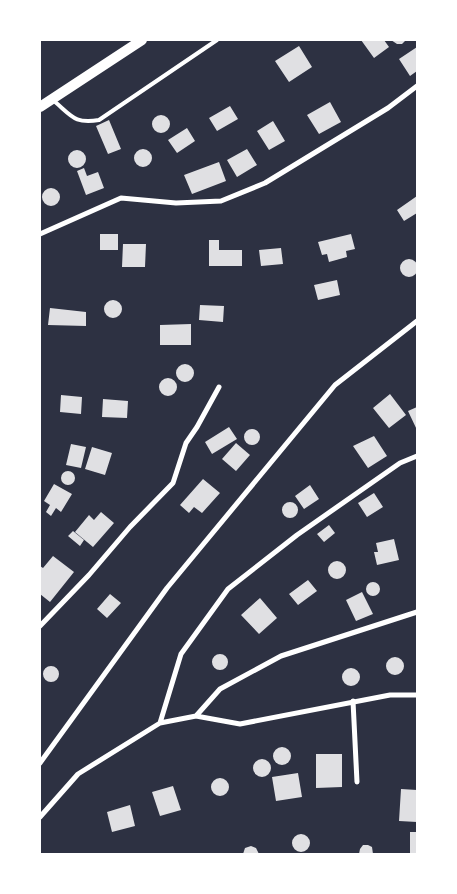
<svg xmlns="http://www.w3.org/2000/svg" width="457" height="894" font-family="'Open Sans',sans-serif">
<style>
.building{fill:#e0e0e3}
.lines{fill:none;stroke-linecap:round;stroke-linejoin:round}
.service{stroke:#fff;stroke-width:4}
.minor{stroke:#fff;stroke-width:5}
.secondary{stroke:#fff;stroke-width:10}
</style>
<rect width="100%" height="100%" fill="#2d3142"/>
<!-- building -->
<path class="building" d="M361,40H384L389,47L374,58Z
M391,40H406L402,44H397Z
M299,46L312,67L289,82L275,61Z
M417,47V71L410,76L399,59Z
M330,102L341,122L319,134L307,115Z
M230,106L238,119L217,131L209,118Z
M152 124a9 9 0 1 1 18 0a9 9 0 1 1-18 0Z
M109,120L121,149L108,154L96,126Z
M273,121L285,141L269,150L257,131Z
M187,128L195,141L177,153L168,140Z
M247,149L257,165L237,177L227,160Z
M134 158a9 9 0 1 1 18 0a9 9 0 1 1-18 0Z
M68 159a9 9 0 1 1 18 0a9 9 0 1 1-18 0Z
M219,162L226,181L192,194L184,175Z
M84,168L87,176L98,172L104,188L86,195L77,171Z
M42 197a9 9 0 1 1 18 0a9 9 0 1 1-18 0Z
M417,196V213L404,221L397,210Z
M100,234H118V250H100Z
M351,234L355,249L346,251L347,257L329,262L327,254L322,255L318,242Z
M209,240H219V250H242V266H209Z
M123,244H146L145,267H122Z
M281,248L283,264L261,266L259,250Z
M400 268a9 9 0 1 1 18 0a9 9 0 1 1-18 0Z
M337,280L340,295L318,300L314,285Z
M104 309a9 9 0 1 1 18 0a9 9 0 1 1-18 0Z
M200,305L224,306L223,322L199,320Z
M50,308L86,312V326L48,325Z
M191,324V345H160V325Z
M176 373a9 9 0 1 1 18 0a9 9 0 1 1-18 0Z
M159 387a9 9 0 1 1 18 0a9 9 0 1 1-18 0Z
M390,394L406,415L389,428L373,408Z
M61,395L82,397L81,414L60,412Z
M103,399L128,401L127,418L102,417Z
M417,407V430L408,411Z
M229,427L237,439L212,454L205,442Z
M244 437a8 8 0 1 1 16 0a8 8 0 1 1-16 0Z
M374,436L387,456L368,468L353,446Z
M236,443L250,455L236,471L222,459Z
M71,444L86,447L81,468L66,465Z
M92,447L112,453L105,475L85,469Z
M61 478a7 7 0 1 1 14 0a7 7 0 1 1-14 0Z
M203,479L220,493L202,513L194,507L189,513L180,505Z
M54,484L72,494L61,512L56,508L51,516L46,512L50,505L44,501Z
M310,485L319,499L304,509L295,496Z
M374,493L383,507L367,517L358,503Z
M282 510a8 8 0 1 1 16 0a8 8 0 1 1-16 0Z
M101,512L114,523L93,547L75,532L89,515L94,520Z
M329,525L335,533L324,542L317,534Z
M73,531L84,540L80,546L68,536Z
M394,539L399,560L377,565L374,552H378L376,543Z
M53,556L74,572L50,602L40,594V566L43,568Z
M328 570a9 9 0 1 1 18 0a9 9 0 1 1-18 0Z
M308,580L317,591L298,605L289,594Z
M366 589a7 7 0 1 1 14 0a7 7 0 1 1-14 0Z
M362,592L373,614L356,621L346,600Z
M110,594L121,603L107,618L97,609Z
M260,598L277,618L259,634L241,615Z
M212 662a8 8 0 1 1 16 0a8 8 0 1 1-16 0Z
M386 666a9 9 0 1 1 18 0a9 9 0 1 1-18 0Z
M43 674a8 8 0 1 1 16 0a8 8 0 1 1-16 0Z
M342 677a9 9 0 1 1 18 0a9 9 0 1 1-18 0Z
M273 756a9 9 0 1 1 18 0a9 9 0 1 1-18 0Z
M316,754H342V787L316,788Z
M253 768a9 9 0 1 1 18 0a9 9 0 1 1-18 0Z
M298,773L302,797L276,801L272,777Z
M211 787a9 9 0 1 1 18 0a9 9 0 1 1-18 0Z
M173,786L181,810L160,816L152,792Z
M401,789L417,790V822L399,821Z
M130,805L135,826L112,832L107,812Z
M410,832H417V854H410Z
M292 843a9 9 0 1 1 18 0a9 9 0 1 1-18 0Z
M363,845H368L372,847L373,854H359L360,849Z
M251,846L256,848L259,854H243L245,848Z"/>
<g class="lines">
<!-- service -->
<path class="service" d="M54,101C72,116 74,124 99,120L217,40"/>
<!-- minor -->
<path class="minor" d="M40,234L121,198L176,203L221,201L265,183L388,108L417,86
M40,626L89,575L130,527L173,483L186,443L197,427L219,387
M353,701L357,782
M196,716L240,724L390,695H417
M160,723L196,716L220,689L281,656L417,612
M40,763L167,588L335,385L417,321
M40,817L78,774L160,723L181,654L228,589L297,535L400,463L417,456"/>
<!-- secondary -->
<path class="secondary" d="M40,107L142,40"/>
</g>
<!-- border -->
<rect width="457" height="894" fill="none" stroke="#ffffff" stroke-width="82"/>
</svg>
